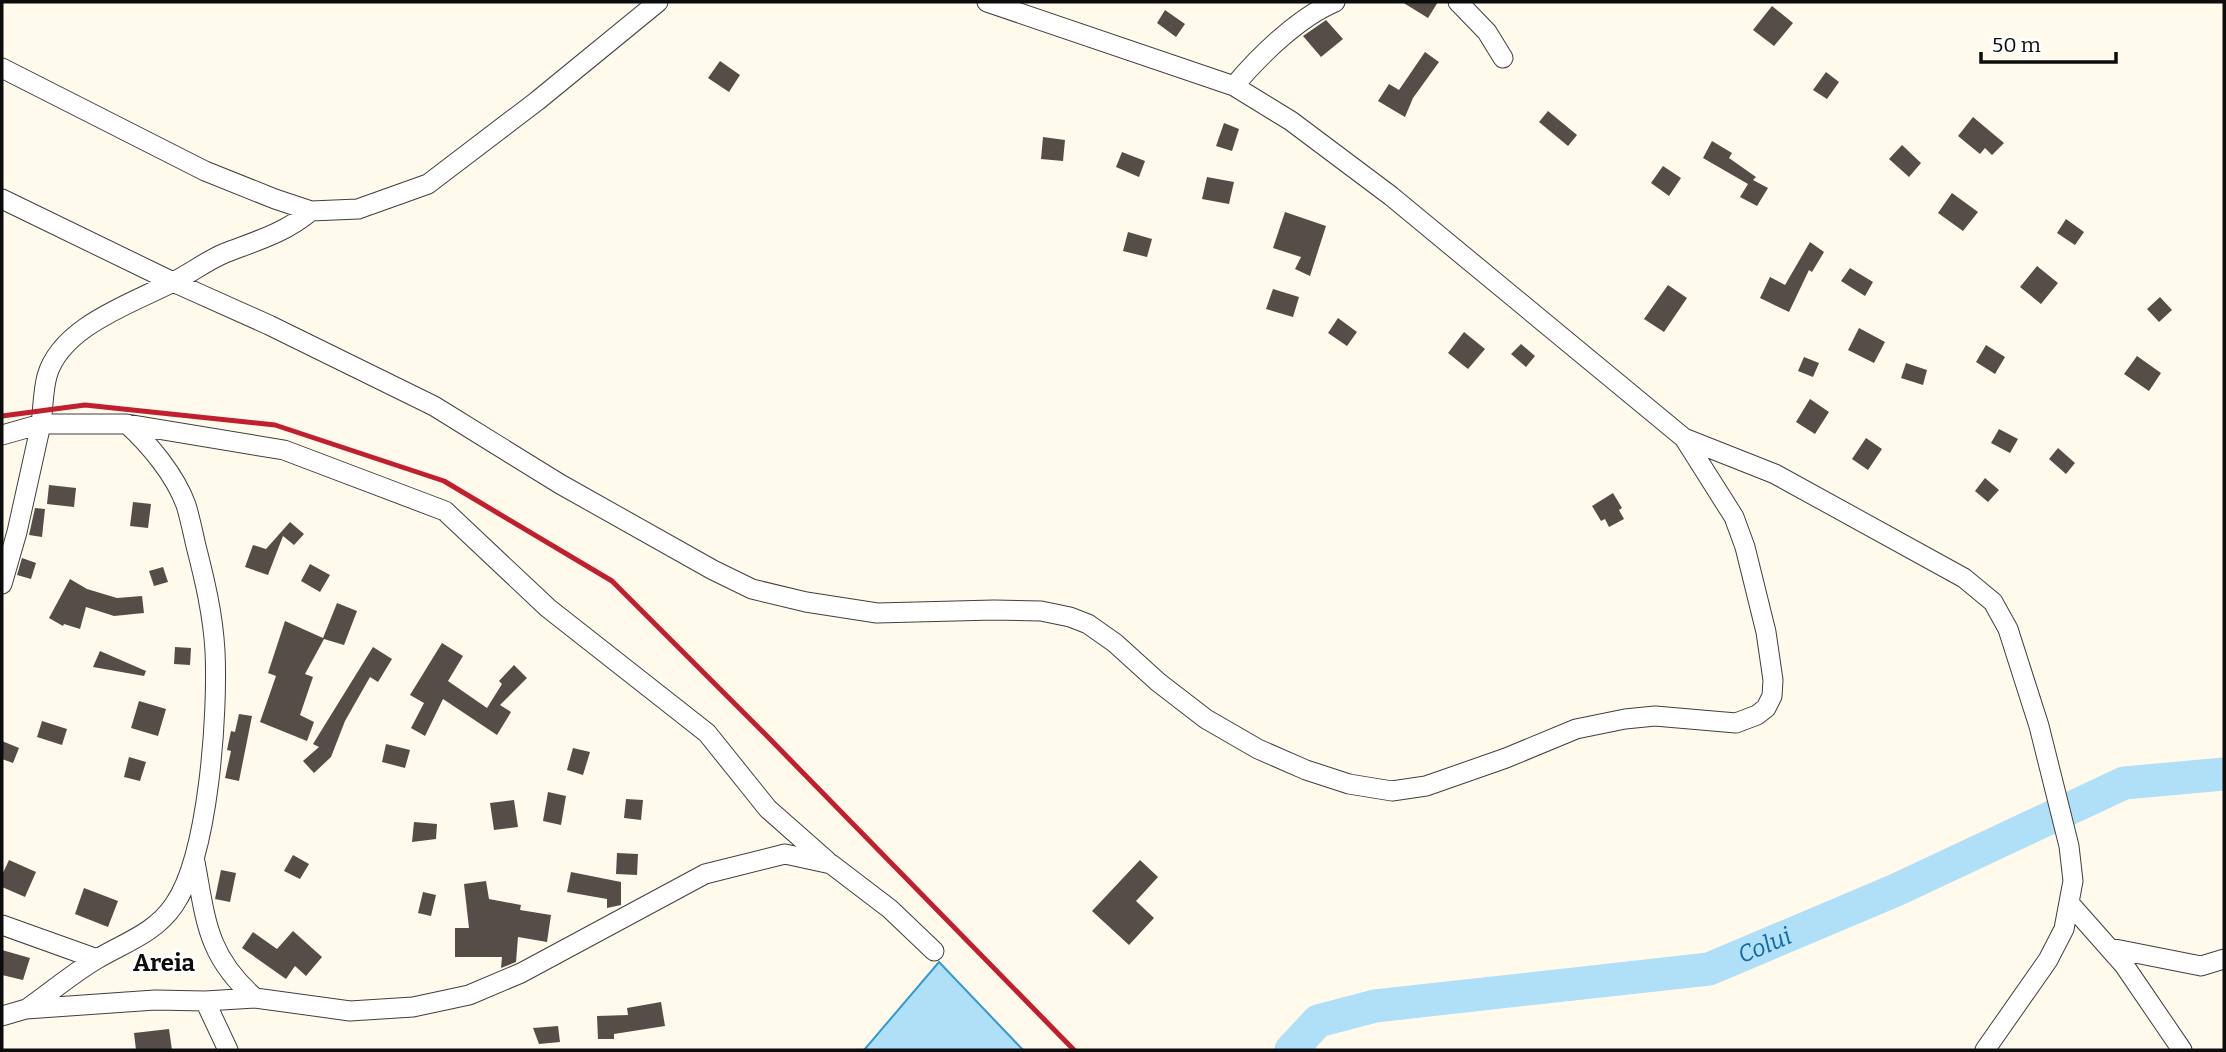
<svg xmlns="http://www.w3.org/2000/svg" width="2226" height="1052" font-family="Bitter,serif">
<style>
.water{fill:#afe0f8;stroke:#3399d2;stroke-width:2}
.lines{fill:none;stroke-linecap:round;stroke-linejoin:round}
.river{stroke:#afe0f8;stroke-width:33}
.building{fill:#564d48}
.minor-casing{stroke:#3f3f3f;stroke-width:21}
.minor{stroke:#fff;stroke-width:19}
.rail{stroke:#c21f2e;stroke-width:5}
.labels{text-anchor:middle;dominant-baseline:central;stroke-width:7;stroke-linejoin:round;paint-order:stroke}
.water-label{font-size:24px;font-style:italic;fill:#1169a3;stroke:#fff}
.neighbourhood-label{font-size:24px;font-weight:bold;fill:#0c0c0c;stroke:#fff}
</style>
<rect width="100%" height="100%" fill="#fffaec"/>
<!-- water -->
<path class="water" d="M939,962L1023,1050H864Z"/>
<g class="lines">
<!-- river -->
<path class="river" id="s1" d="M1291,1050L1318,1021L1375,1006L1709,969L1896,890L2124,783L2224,774"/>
</g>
<!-- building -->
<path class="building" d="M1402,2H1438L1428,18Z
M1772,6L1793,23L1774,46L1753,30Z
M1165,10L1185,24L1176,37L1157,23Z
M1326,20L1343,39L1321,57L1303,36Z
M1425,52L1439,62L1413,98L1405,117L1378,101L1389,84L1399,90Z
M720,61L740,75L729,92L708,78Z
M1826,72L1839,82L1827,99L1813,90Z
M1548,111L1577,135L1568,146L1539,122Z
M1973,117L2004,143L1992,155L1985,148L1980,154L1958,136Z
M1224,123L1239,129L1232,151L1216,146Z
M1043,137L1065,140L1063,161L1041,159Z
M1712,141L1732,153L1729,158L1756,177L1753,180L1768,188L1757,206L1740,197L1748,184L1703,158Z
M1902,145L1921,163L1909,177L1889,159Z
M1122,152L1145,161L1139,177L1116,167Z
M1663,166L1681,178L1669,196L1651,183Z
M1207,177L1234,182L1229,204L1202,199Z
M1952,193L1978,212L1963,231L1938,213Z
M1285,212L1326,226L1310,276L1295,269L1301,257L1273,248Z
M2066,219L2084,232L2075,245L2057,233Z
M1128,232L1152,239L1147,257L1123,251Z
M1810,242L1824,252L1812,272L1809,270L1789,312L1760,298L1770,277L1785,285Z
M2037,266L2058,283L2041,304L2020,287Z
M1850,268L1873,282L1865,296L1841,281Z
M1668,285L1687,298L1664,332L1644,319Z
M1273,289L1299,297L1293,317L1266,309Z
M2160,297L2172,310L2159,322L2147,309Z
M1338,318L1357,332L1347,346L1328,333Z
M1859,328L1885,342L1874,363L1848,350Z
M1464,332L1485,349L1468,369L1448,353Z
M1521,344L1535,356L1526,367L1511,354Z
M1986,345L2005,357L1995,374L1976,362Z
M2137,356L2161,373L2149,391L2124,374Z
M1804,357L1819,363L1813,377L1798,371Z
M1906,363L1927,370L1923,385L1901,378Z
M1810,399L1829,412L1815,434L1796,422Z
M1999,429L2018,439L2010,453L1991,443Z
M1866,438L1882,449L1868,470L1852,459Z
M2058,448L2075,463L2066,474L2049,459Z
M1985,478L1999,490L1988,502L1975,491Z
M49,485L76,488L74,507L47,504Z
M1613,493L1622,508L1619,510L1624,519L1609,527L1605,519L1601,521L1592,506Z
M133,502L151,504L148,528L130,526Z
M35,508L45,509L42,537L29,535Z
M290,522L304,534L294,545L283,536L268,575L245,567L253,545L266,549Z
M22,558L36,563L31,579L17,575Z
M310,564L330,575L320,592L301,581Z
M163,567L168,582L154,586L149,571Z
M70,579L87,589L117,598L142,596L144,613L114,616L86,607L80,629L64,624L63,626L49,618Z
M337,603L357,611L344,645L324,639L305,674L313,677L300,715L314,722L307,741L260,722L276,676L268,673L285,621L323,638Z
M442,643L463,656L448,681L487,708L502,684L499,681L514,665L527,678L500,705L511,712L497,735L443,699L425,736L411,728L424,703L410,695Z
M175,647L191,648L190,665L174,664Z
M373,647L392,659L378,682L370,677L345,721L331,757L314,773L303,761L319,747L313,744Z
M100,651L146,671L144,676L93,667Z
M139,701L166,709L158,736L131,728Z
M239,714L252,716L239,781L225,778L231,751L227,750L231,731L235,732Z
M42,721L67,729L62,745L37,737Z
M2,741L19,748L13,763L2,759Z
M386,744L410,750L405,768L382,762Z
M573,748L590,752L583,775L567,770Z
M129,757L146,762L140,781L124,777Z
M548,792L566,796L561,825L543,821Z
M626,799L643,800L641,820L624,818Z
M514,800L518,827L494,830L490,803Z
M414,822L437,824L436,839L412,842Z
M617,853L638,854L637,875L616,874Z
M293,855L309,864L300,879L284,871Z
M9,860L36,872L25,897L2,887V875Z
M1140,860L1158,877L1136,901L1154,918L1129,945L1092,911Z
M221,870L236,873L230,902L215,899Z
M571,872L621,882V905L607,908V899L567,892Z
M486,881L489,899L521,905L520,910L551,915L547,942L518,937L516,962L501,968L502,957H455V928H469L464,884Z
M84,888L118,901L108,927L75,914Z
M423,892L436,895L431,916L418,913Z
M293,931L322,957L306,976L295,966L286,979L242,948L253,932L277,949Z
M2,950L30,958L23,980L2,975Z
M661,1002L665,1026L614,1034V1039H598L597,1016L628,1015L627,1008Z
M558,1026L560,1042L539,1044L533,1028Z
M169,1029L172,1050H136L134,1033Z"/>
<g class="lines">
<defs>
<path id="minor" d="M987,2L1234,86L1291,121L1391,196L1684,438L1775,474L1964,578L1993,602L2008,629L2039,726L2069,846L2073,881L2064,929L2048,960L1985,1050
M1458,2L1487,32L1503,58
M2,68L205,171L275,199L311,211L358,209L428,184L537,101L658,2
M1234,86C1259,56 1299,17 1335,2
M2,199L173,282L269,325L434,406L560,484L713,570L752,589L806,602L877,613L994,610L1041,611L1070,617L1088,624L1115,643L1158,682L1206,719L1258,749L1306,770L1349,784L1392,791L1426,786L1506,758L1576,729L1625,719L1655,716L1736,723L1757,715L1766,708L1772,696L1773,680L1766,632L1745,547L1734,517L1684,438
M127,424L284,450L445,511L548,608L707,733L768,809L827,861
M2,435L41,424C43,409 43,391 47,376C61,326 133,303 173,282C191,273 206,261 225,253C256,241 285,233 311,211
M2,584L17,532L41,424H127C150,445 175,475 186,505C190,518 193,533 196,546C205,581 213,615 215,651C218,712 209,855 174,905C155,933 126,942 97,959C73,973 51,992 28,1008
M195,862C206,921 207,956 255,998
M2070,904L2124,965L2182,1050
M2,925L97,959
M2110,948L2201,966L2224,959
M205,1001L228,1050
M2,1016L26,1009L155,1000L205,1001L255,998L350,1011L413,1007L469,995L521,973L705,874L785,854L831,864L890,909L934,951"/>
</defs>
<!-- minor casing -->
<use href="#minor" class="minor-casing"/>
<!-- minor -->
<use href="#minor" class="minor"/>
<!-- rail -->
<path class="rail" d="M2,416L85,405L275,425L444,481L612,581L766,735L1074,1050"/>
</g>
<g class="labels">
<!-- water labels -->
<g class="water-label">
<text stroke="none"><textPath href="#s1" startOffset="495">Colui</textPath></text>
</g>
<!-- neighbourhood labels -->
<g class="neighbourhood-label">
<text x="164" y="963">Areia</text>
</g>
</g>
<!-- border -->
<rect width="2226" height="1052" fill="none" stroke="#0c0c0c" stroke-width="7"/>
<!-- scale -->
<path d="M1981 52v10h135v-10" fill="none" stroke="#0c0c0c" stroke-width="3.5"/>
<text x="1992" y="52" font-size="21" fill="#0c0c0c" stroke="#ffffff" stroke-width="5" paint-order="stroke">50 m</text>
</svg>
